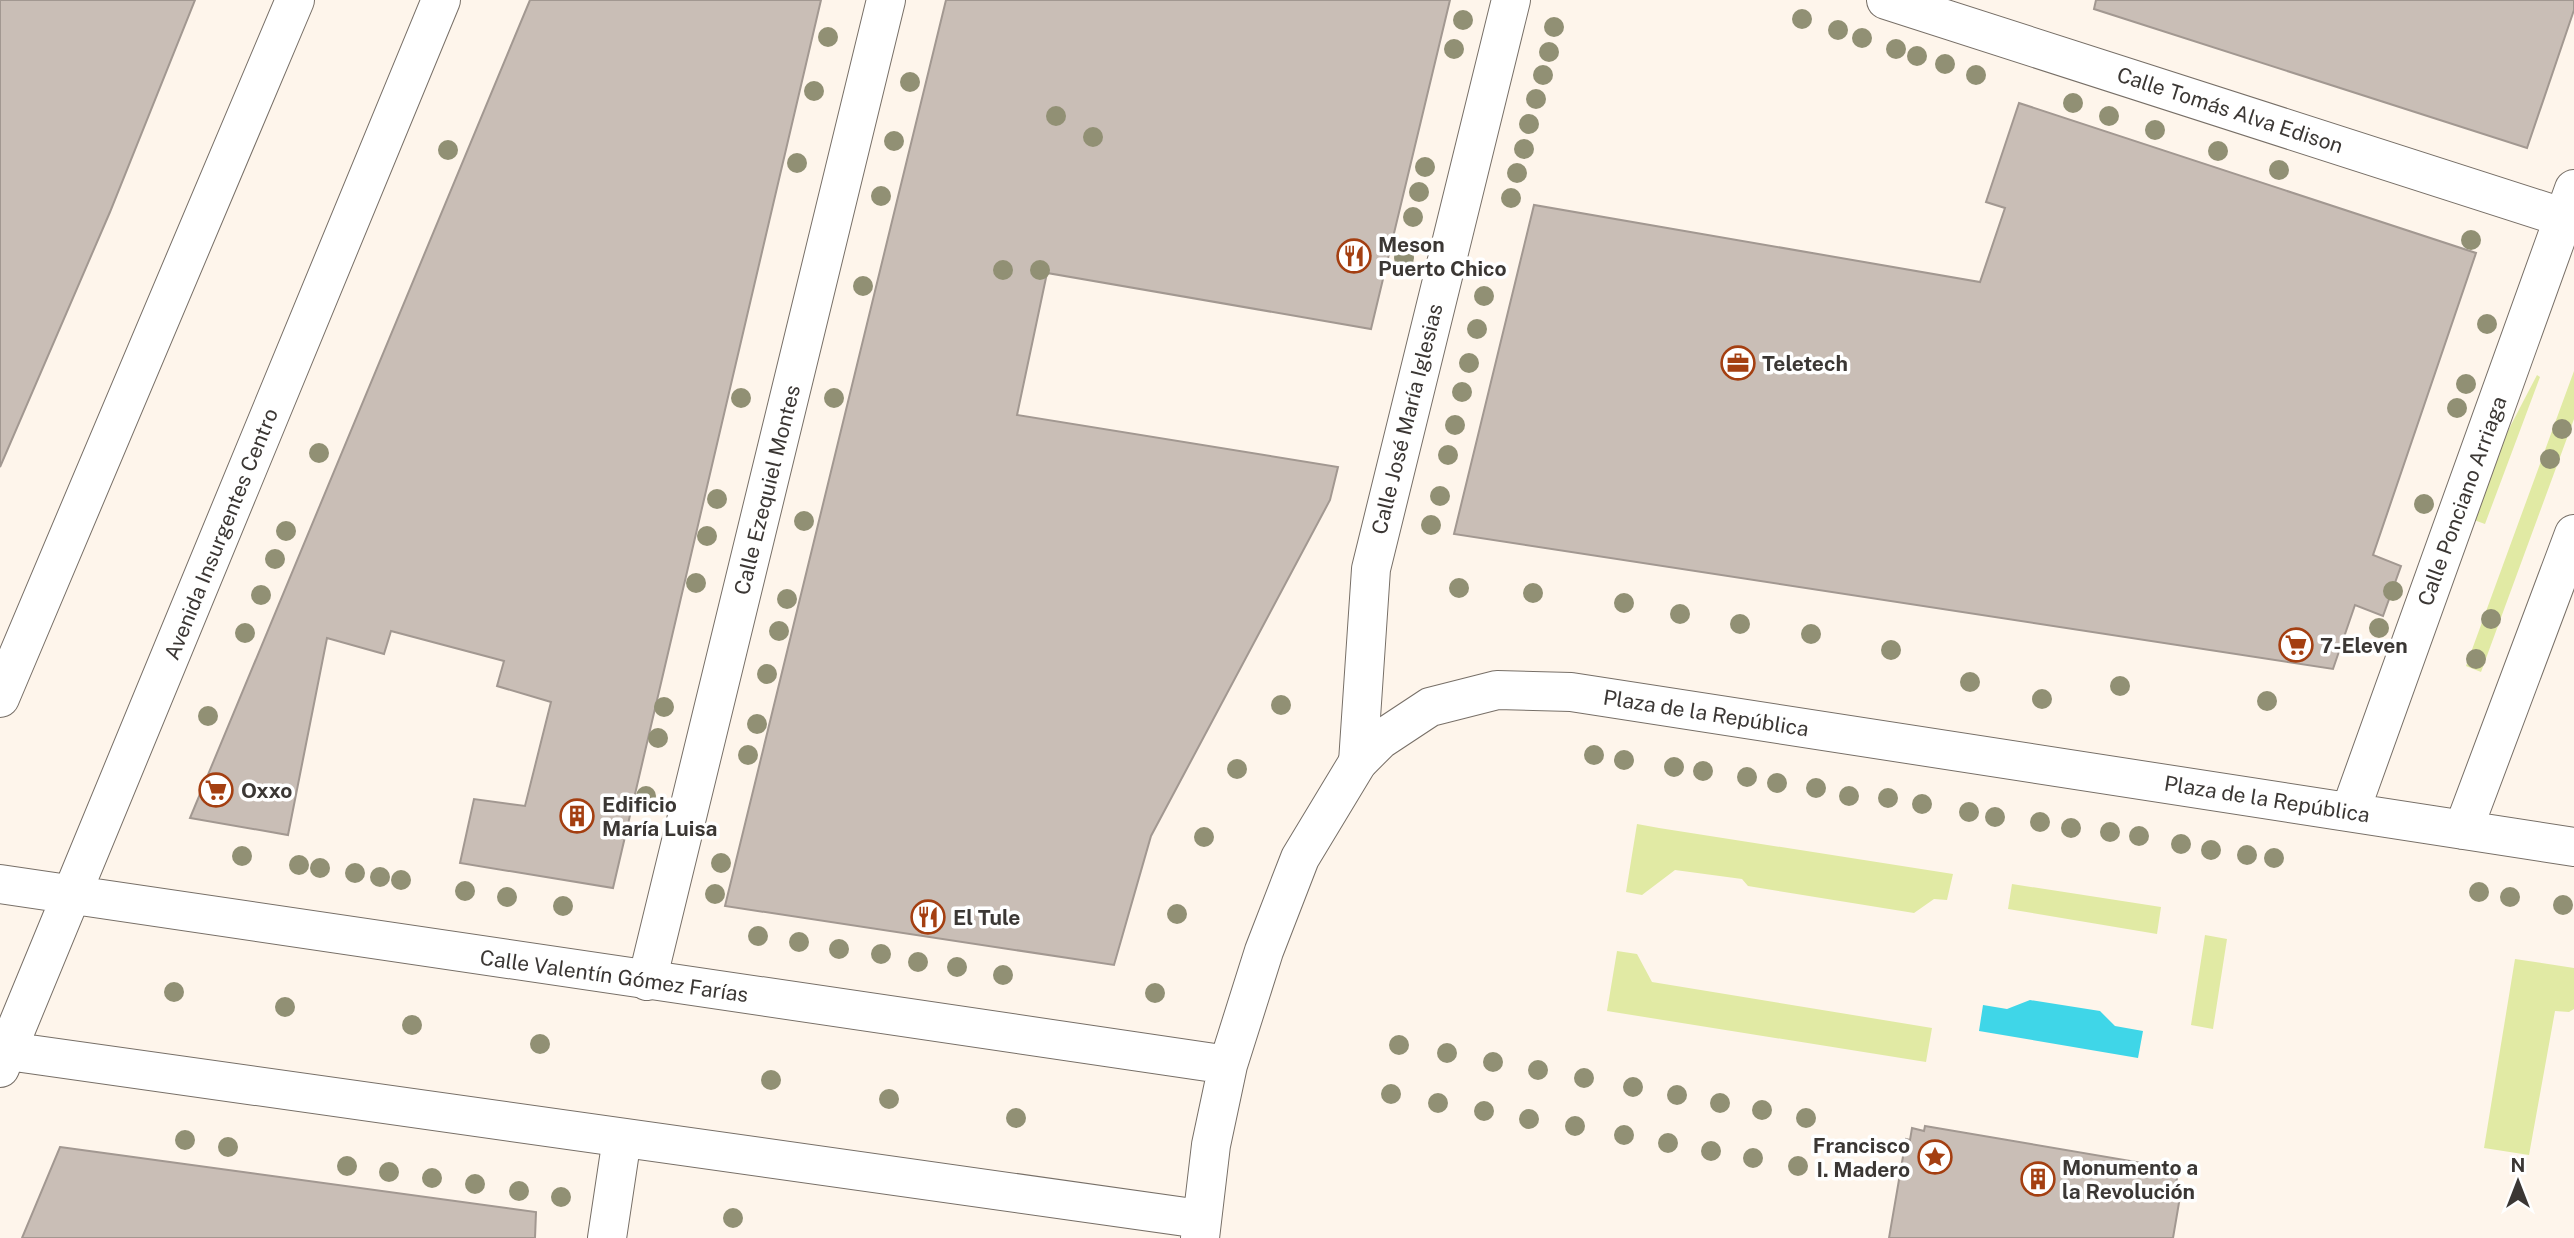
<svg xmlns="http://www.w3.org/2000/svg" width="2574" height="1238" font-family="'Public Sans',sans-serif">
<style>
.green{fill:#e1eaa4}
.water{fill:#3fd6e8}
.building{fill:#c9beb6;stroke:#a29891;stroke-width:2}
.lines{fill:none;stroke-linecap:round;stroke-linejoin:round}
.street-casing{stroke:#776f67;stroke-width:40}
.secondary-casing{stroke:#776f67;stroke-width:40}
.street{stroke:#fff;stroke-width:38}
.secondary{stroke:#fff;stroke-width:38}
.tree{fill:#919074}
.labels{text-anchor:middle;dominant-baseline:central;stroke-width:7;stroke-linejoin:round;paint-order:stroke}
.street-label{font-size:21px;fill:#3b3734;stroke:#fff}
.poi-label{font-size:21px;font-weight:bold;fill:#3b3734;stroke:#fff;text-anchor:start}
</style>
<rect width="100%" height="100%" fill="#fef5eb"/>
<!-- green -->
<path class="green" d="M2574,371V419L2481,672L2466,666Z
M2537,375L2540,377L2485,524L2474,520L2500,446Z
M1637,824L1659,828L1953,874L1947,900L1934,899L1914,913L1748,886L1742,879L1675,870L1642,895L1626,892Z
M2012,884L2161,907L2157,934L2008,909Z
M2205,935L2227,939L2213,1029L2191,1025Z
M1617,951L1637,954L1652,982L1932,1028L1926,1062L1607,1011Z
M2515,959L2574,968V1009L2569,1012L2555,1011L2529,1155L2484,1148Z"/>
<!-- water -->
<path class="water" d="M2030,1000L2100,1011L2115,1026L2143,1031L2138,1058L1979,1031L1983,1005L2007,1009Z"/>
<!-- building -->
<path class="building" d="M0,0H195L110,212L0,467Z
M530,0H821L613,888L460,863L474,799L525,806L551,702L497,686L504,661L391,631L384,654L327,638L288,835L190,818Z
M946,0H1450L1371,329L1047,273L1017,415L1338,467L1330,500L1151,836L1114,965L725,906Z
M2096,0H2574V10L2527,148L2094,9Z
M2019,103L2476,253L2373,555L2401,566L2383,616L2355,605L2333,669L1454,534L1534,205L1980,282L2005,208L1986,202Z
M1925,1126L2166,1167V1170L2178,1172L2176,1184L2182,1185L2173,1238H1889L1906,1139L1910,1140L1912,1128L1924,1131Z
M60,1147L536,1212L535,1238H22Z"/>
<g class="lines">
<defs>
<path id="street" d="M1886,0L2574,221
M1358,762L1371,569L1511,0
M647,981L886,0
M607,1238L622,1138"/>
<path id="secondary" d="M0,698L295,0
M2350,812L2574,189
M2463,830L2574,534
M0,884L1228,1065
M8,1051L1200,1219
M0,1068L441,0
M1200,1238L1211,1145L1228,1065L1264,951L1300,858L1358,762L1380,740L1430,707L1497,690L1571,692L2574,847"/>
</defs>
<!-- street casing -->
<use href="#street" class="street-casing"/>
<!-- secondary casing -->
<use href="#secondary" class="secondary-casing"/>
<!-- street -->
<use href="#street" class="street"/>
<!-- secondary -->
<use href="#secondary" class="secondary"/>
</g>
<!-- trees -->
<g class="tree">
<circle cx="1802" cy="19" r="10"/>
<circle cx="1463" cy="20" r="10"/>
<circle cx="1554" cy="27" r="10"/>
<circle cx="1838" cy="30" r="10"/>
<circle cx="828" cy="37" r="10"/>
<circle cx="1862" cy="38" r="10"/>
<circle cx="1454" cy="49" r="10"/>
<circle cx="1896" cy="49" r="10"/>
<circle cx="1549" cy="52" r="10"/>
<circle cx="1917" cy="56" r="10"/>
<circle cx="1945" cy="64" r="10"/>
<circle cx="1543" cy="75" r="10"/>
<circle cx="1976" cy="75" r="10"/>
<circle cx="910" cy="82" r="10"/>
<circle cx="814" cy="91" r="10"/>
<circle cx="1536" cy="99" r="10"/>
<circle cx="2073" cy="103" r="10"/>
<circle cx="1056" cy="116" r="10"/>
<circle cx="2109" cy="116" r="10"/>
<circle cx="1529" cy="124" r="10"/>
<circle cx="2155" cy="130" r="10"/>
<circle cx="1093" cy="137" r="10"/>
<circle cx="894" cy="141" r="10"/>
<circle cx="1524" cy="149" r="10"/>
<circle cx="448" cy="150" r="10"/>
<circle cx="2218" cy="151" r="10"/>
<circle cx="797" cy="163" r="10"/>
<circle cx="1425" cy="167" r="10"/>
<circle cx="2279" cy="170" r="10"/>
<circle cx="1517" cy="173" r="10"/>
<circle cx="1419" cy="192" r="10"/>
<circle cx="881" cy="196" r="10"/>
<circle cx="1511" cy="198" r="10"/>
<circle cx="1413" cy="217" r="10"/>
<circle cx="2471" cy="240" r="10"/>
<circle cx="1404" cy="258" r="10"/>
<circle cx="1003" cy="270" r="10"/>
<circle cx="1040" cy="270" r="10"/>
<circle cx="863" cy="286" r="10"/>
<circle cx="1484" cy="296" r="10"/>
<circle cx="2487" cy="324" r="10"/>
<circle cx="1477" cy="329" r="10"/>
<circle cx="1469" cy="363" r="10"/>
<circle cx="2466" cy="384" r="10"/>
<circle cx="1462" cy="392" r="10"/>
<circle cx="741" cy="398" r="10"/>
<circle cx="834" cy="398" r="10"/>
<circle cx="2457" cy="408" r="10"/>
<circle cx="1455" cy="425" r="10"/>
<circle cx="2562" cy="429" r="10"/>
<circle cx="319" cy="453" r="10"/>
<circle cx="1448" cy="455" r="10"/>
<circle cx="2550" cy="459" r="10"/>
<circle cx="1440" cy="496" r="10"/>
<circle cx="717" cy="499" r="10"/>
<circle cx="2424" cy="504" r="10"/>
<circle cx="804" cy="521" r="10"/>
<circle cx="1431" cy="525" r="10"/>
<circle cx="286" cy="531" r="10"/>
<circle cx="707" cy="536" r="10"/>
<circle cx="275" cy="559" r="10"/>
<circle cx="696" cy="583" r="10"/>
<circle cx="1459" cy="588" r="10"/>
<circle cx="2393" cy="591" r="10"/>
<circle cx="1533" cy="593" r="10"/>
<circle cx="261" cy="595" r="10"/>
<circle cx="787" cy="599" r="10"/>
<circle cx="1624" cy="603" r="10"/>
<circle cx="1680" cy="614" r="10"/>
<circle cx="2491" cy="619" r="10"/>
<circle cx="1740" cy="624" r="10"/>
<circle cx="2379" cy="628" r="10"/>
<circle cx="779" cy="631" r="10"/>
<circle cx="245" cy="633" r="10"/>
<circle cx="1811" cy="634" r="10"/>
<circle cx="1891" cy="650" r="10"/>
<circle cx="2476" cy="659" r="10"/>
<circle cx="767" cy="674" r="10"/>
<circle cx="1970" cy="682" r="10"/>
<circle cx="2120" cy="686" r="10"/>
<circle cx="2042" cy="699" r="10"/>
<circle cx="2267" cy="701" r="10"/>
<circle cx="1281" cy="705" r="10"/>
<circle cx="664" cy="707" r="10"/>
<circle cx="208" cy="716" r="10"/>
<circle cx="757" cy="724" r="10"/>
<circle cx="658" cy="738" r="10"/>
<circle cx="748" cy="755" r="10"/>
<circle cx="1594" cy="755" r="10"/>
<circle cx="1624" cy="760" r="10"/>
<circle cx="1674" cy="767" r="10"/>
<circle cx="1237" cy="769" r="10"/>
<circle cx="1703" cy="771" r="10"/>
<circle cx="1747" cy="777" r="10"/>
<circle cx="1777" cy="783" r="10"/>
<circle cx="1816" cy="788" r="10"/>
<circle cx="646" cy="796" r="10"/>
<circle cx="1849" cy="796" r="10"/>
<circle cx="1888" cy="798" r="10"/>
<circle cx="1922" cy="804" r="10"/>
<circle cx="1969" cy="812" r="10"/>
<circle cx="1995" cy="817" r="10"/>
<circle cx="2040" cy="822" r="10"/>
<circle cx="2071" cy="828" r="10"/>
<circle cx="2110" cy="832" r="10"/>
<circle cx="2139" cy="836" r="10"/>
<circle cx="1204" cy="837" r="10"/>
<circle cx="2181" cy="844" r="10"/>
<circle cx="2211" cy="850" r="10"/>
<circle cx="2247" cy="855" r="10"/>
<circle cx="242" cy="856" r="10"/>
<circle cx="2274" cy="858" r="10"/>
<circle cx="721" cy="863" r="10"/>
<circle cx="299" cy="865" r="10"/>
<circle cx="320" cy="868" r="10"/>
<circle cx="355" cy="873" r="10"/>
<circle cx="380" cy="877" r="10"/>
<circle cx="401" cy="880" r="10"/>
<circle cx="465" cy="891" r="10"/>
<circle cx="2479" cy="892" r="10"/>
<circle cx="715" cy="894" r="10"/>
<circle cx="507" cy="897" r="10"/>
<circle cx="2510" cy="897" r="10"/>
<circle cx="2563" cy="905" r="10"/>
<circle cx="563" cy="906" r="10"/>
<circle cx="1177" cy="914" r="10"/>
<circle cx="758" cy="936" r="10"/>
<circle cx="799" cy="942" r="10"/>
<circle cx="839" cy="949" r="10"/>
<circle cx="881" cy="954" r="10"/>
<circle cx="918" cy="962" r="10"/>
<circle cx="957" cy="967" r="10"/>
<circle cx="1003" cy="975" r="10"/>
<circle cx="174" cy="992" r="10"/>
<circle cx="1155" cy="993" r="10"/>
<circle cx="285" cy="1007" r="10"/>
<circle cx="412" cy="1025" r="10"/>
<circle cx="540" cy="1044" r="10"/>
<circle cx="1399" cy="1045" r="10"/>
<circle cx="1447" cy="1053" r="10"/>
<circle cx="1493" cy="1062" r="10"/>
<circle cx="1538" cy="1070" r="10"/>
<circle cx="1584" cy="1078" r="10"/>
<circle cx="771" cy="1080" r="10"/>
<circle cx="1633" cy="1087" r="10"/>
<circle cx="1391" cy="1094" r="10"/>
<circle cx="1677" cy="1095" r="10"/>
<circle cx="889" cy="1099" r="10"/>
<circle cx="1438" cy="1103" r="10"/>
<circle cx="1720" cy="1103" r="10"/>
<circle cx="1762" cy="1110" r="10"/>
<circle cx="1484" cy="1111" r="10"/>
<circle cx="1016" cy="1118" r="10"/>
<circle cx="1806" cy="1118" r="10"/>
<circle cx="1529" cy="1119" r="10"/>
<circle cx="1575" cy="1126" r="10"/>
<circle cx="1624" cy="1135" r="10"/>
<circle cx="185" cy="1140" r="10"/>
<circle cx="1668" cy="1143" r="10"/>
<circle cx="228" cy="1147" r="10"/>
<circle cx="1711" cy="1151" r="10"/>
<circle cx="1753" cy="1158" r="10"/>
<circle cx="347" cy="1166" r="10"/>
<circle cx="1798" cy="1166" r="10"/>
<circle cx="389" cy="1172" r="10"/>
<circle cx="432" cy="1178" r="10"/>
<circle cx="475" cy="1184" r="10"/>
<circle cx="519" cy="1191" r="10"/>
<circle cx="561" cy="1197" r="10"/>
<circle cx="733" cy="1218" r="10"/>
</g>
<!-- icons -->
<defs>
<symbol id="restaurant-ring" viewBox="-11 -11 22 22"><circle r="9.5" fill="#fff" stroke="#a43f11" stroke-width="1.5"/><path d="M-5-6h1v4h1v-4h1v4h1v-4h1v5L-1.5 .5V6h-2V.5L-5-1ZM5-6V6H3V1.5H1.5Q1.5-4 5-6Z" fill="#a43f11"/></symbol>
<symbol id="office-ring" viewBox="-11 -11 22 22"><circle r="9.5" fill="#fff" stroke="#a43f11" stroke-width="1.5"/><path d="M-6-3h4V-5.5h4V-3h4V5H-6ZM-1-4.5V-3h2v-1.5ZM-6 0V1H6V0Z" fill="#a43f11"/></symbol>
<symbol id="supermarket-ring" viewBox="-11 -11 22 22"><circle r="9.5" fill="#fff" stroke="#a43f11" stroke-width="1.5"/><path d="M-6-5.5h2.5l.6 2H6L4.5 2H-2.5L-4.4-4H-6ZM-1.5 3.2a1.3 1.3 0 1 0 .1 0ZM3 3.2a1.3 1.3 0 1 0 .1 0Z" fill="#a43f11"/></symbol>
<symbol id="building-ring" viewBox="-11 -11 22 22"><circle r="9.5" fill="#fff" stroke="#a43f11" stroke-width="1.5"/><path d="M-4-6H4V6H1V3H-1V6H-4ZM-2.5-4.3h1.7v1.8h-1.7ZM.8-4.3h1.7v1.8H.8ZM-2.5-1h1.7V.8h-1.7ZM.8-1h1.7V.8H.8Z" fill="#a43f11"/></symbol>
<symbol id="sight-ring" viewBox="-11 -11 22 22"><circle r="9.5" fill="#fff" stroke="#a43f11" stroke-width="1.5"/><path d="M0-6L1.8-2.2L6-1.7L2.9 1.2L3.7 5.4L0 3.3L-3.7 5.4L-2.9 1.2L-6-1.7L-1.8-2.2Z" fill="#a43f11"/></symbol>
</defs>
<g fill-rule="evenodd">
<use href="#restaurant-ring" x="1335" y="237" width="38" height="38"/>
<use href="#office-ring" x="1719" y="344" width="38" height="38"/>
<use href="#supermarket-ring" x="2277" y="626" width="38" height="38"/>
<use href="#supermarket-ring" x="197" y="771" width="38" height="38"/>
<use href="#building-ring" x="558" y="797" width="38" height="38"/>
<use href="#restaurant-ring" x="909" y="898" width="38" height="38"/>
<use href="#sight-ring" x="1916" y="1138" width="38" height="38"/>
<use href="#building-ring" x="2019" y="1160" width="38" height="38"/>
</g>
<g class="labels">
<!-- street labels -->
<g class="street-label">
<text transform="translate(2230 110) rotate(18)">Calle Tomás Alva Edison</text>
<text transform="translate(1407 419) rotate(-76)">Calle José María Iglesias</text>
<text transform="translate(767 490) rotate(-76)">Calle Ezequiel Montes</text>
<text transform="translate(2462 501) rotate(-70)">Calle Ponciano Arriaga</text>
<text transform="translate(221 534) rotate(-68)">Avenida Insurgentes Centro</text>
<text transform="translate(1706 713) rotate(9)">Plaza de la República</text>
<text transform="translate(2267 799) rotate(9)">Plaza de la República</text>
<text transform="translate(614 976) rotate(8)">Calle Valentín Gómez Farías</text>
</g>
<!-- poi labels -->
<g class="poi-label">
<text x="1378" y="244">Meson<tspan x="1378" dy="24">Puerto Chico</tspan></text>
<text x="1762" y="363">Teletech</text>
<text x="2320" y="645">7-Eleven</text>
<text x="241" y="790">Oxxo</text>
<text x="602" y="804">Edificio<tspan x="602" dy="24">María Luisa</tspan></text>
<text x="953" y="917">El Tule</text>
<text x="1910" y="1145" text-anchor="end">Francisco<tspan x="1910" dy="24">I. Madero</tspan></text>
<text x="2062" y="1167">Monumento a<tspan x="2062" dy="24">la Revolución</tspan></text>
</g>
</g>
<!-- north arrow -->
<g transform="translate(2518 1182)" stroke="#ffffff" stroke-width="5" paint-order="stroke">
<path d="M0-5L12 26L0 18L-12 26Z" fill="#3b3734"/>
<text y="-10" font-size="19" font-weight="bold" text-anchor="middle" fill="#3b3734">N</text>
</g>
</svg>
